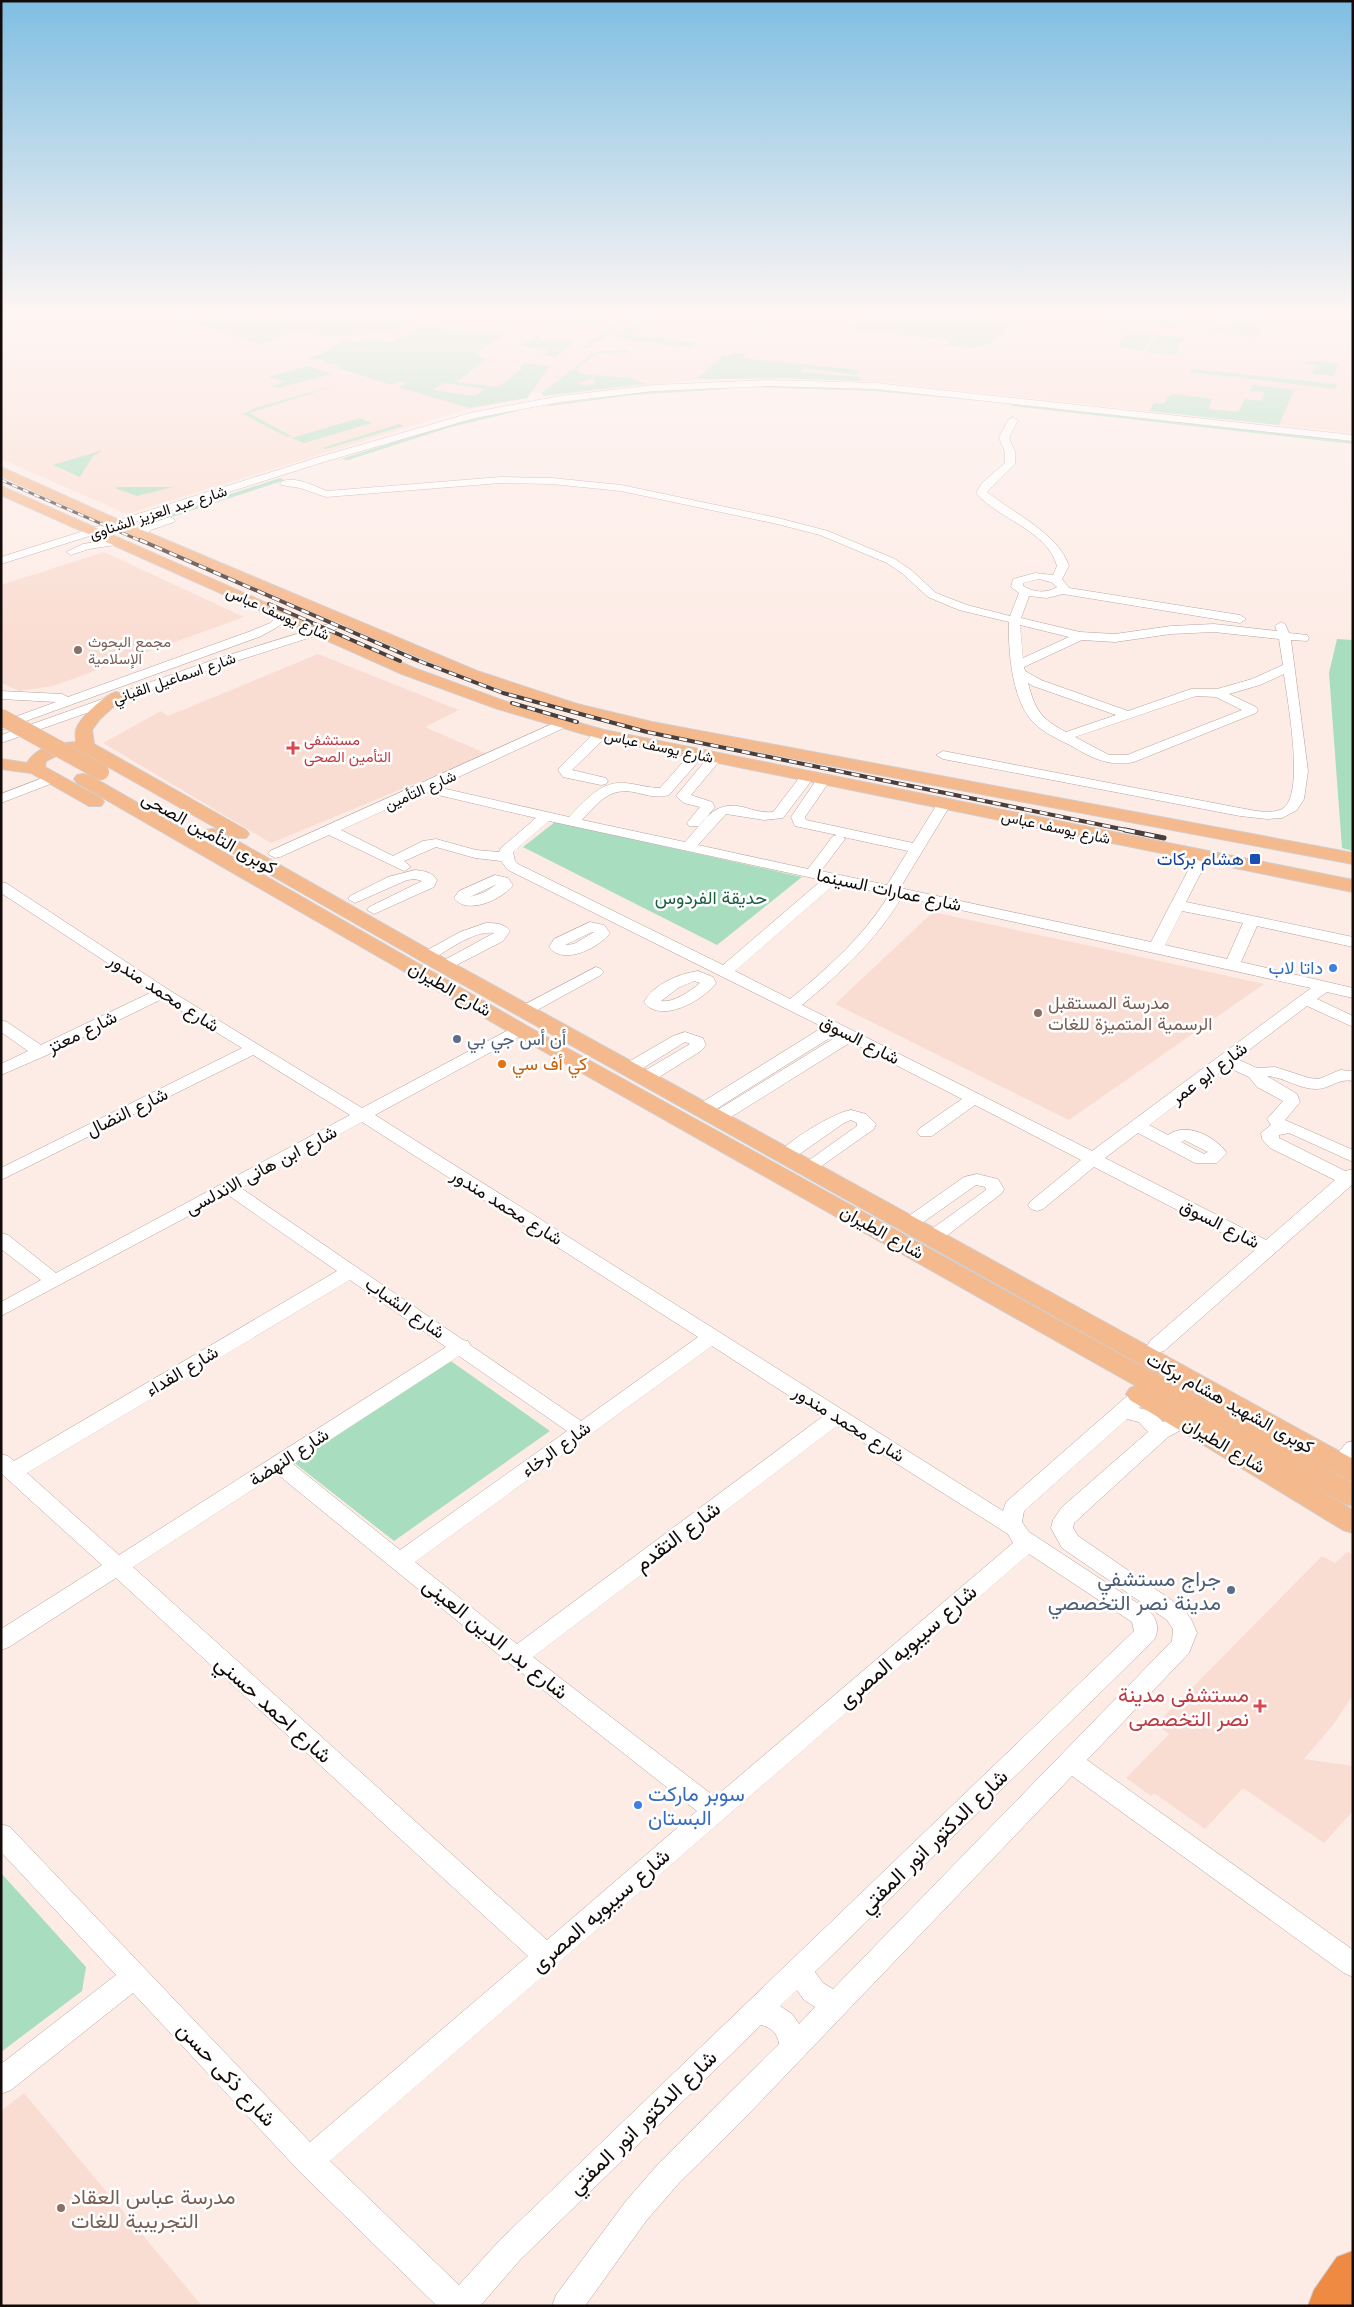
<svg xmlns="http://www.w3.org/2000/svg" width="1354" height="2307" font-family="Arial,Vazirmatn,sans-serif">
<style>
.built{fill:#faddd2}
.green{fill:#a8debf;fill-rule:evenodd}
.lines{fill:none;stroke-linecap:round;stroke-linejoin:round}
.minor-casing{stroke:#b6a29b;stroke-width:1}
.major-casing{stroke:#d0cece;stroke-width:2}
.highway-casing{stroke:#d0cece;stroke-width:2}
.minor{fill:#fff;fill-rule:evenodd}
.major{fill:#f5b98e;fill-rule:evenodd}
.highway{fill:#ef8a43;fill-rule:evenodd}
.rail-far2-casing{stroke:#483e3c;stroke-width:3}
.rail-far1-casing{stroke:#483e3c;stroke-width:4}
.rail-casing{stroke:#483e3c;stroke-width:5}
.rail-far2{stroke:#fefefe;stroke-width:2;stroke-dasharray:6;stroke-linecap:butt}
.rail-far1{stroke:#fefefe;stroke-width:2.5;stroke-dasharray:8;stroke-linecap:butt}
.rail{stroke:#fefefe;stroke-width:3;stroke-dasharray:10;stroke-linecap:butt}
.major-bridge-casing{stroke:#d0cece;stroke-width:17;stroke-linecap:butt}
.major-bridge{stroke:#f5b98e;stroke-width:16}
.education-dot{fill:#8d6e63;stroke:#fefefe;stroke-width:2}
.health-dot{fill:#e0444e;stroke:#fefefe;stroke-width:2}
.transit-dot{fill:#1a4fb4;stroke:#fefefe;stroke-width:2}
.shop-dot{fill:#3f7fe0;stroke:#fefefe;stroke-width:2}
.service-dot{fill:#5c6f8a;stroke:#fefefe;stroke-width:2}
.food-dot{fill:#e8710a;stroke:#fefefe;stroke-width:2}
.labels{text-anchor:middle;dominant-baseline:central;stroke-width:5;stroke-linejoin:round;paint-order:stroke}
.far-street-label{font-size:15px;fill:#120b09;stroke:#fefefe}
.far-education-label{font-size:15px;fill:#785e54;stroke:#fefefe;text-anchor:start}
.far-health-label{font-size:15px;fill:#be3a42;stroke:#fefefe;text-anchor:start}
.street-label{font-size:18px;fill:#120b09;stroke:#fefefe}
.transit-label{font-size:18px;fill:#164399;stroke:#fefefe;text-anchor:end}
.park-label{font-size:18px;fill:#1c5f40;stroke:#fefefe}
.shop-label{font-size:18px;fill:#366cbe;stroke:#fefefe;text-anchor:end}
.education-label{font-size:18px;fill:#785e54;stroke:#fefefe;text-anchor:start}
.service-label{font-size:18px;fill:#4e5e75;stroke:#fefefe;text-anchor:start}
.food-label{font-size:18px;fill:#c56008;stroke:#fefefe;text-anchor:start}
.near-street-label{font-size:21px;fill:#120b09;stroke:#fefefe}
.near-service-label{font-size:21px;fill:#4e5e75;stroke:#fefefe;text-anchor:end}
.near-health-label{font-size:21px;fill:#be3a42;stroke:#fefefe;text-anchor:end}
.near-shop-label{font-size:21px;fill:#366cbe;stroke:#fefefe;text-anchor:start}
.near-education-label{font-size:21px;fill:#785e54;stroke:#fefefe;text-anchor:start}
</style>
<rect width="100%" height="100%" fill="#fdece6"/>
<!-- built -->
<path class="built" d="M1,316H1353V433L891,383L784,378L696,380L542,396L541,393L531,392L527,398L461,411L127,514L1,459Z
M104,552L244,617L53,686L19,691L1,683V585Z
M318,654L459,710L425,727L487,754L271,843L103,743L161,711L168,716Z
M933,912L1128,954L1264,984L1069,1120L835,1004Z
M1347,1552L1351,1553L1353,1560V1695L1333,1725L1304,1759L1353,1766V1811L1324,1843L1243,1788L1205,1829L1154,1793L1151,1796L1126,1778L1169,1734L1156,1724L1164,1716L1322,1556L1335,1563Z
M24,2093L202,2306H1V2111Z"/>
<!-- green -->
<path class="green" d="M171,316H186L203,322L227,316L264,321L296,316H340L337,318L355,320L362,316L417,317L401,328L389,332L327,337L295,331L260,344Z
M564,316L582,317L580,318L587,322L589,321L586,317L604,319L596,326L574,324L581,323H574L569,319H567L570,324L554,323Z
M624,316H631L589,348H582Z
M643,316H652L630,334L698,343L692,348L615,338Z
M962,316L1013,322C985,349 986,351 946,345L950,340L850,329L862,317Z
M1114,316H1187L1179,329L1110,322Z
M1222,316H1267L1256,337L1212,333L1218,322L1230,323L1231,321L1220,320Z
M425,325L445,328L443,329L451,330L454,329L504,334L475,354L486,359L457,382L498,387L523,368L519,367L525,363L550,366L527,398L469,408L398,387L407,383L400,381L391,385L338,368L342,366L323,363L327,361C320,359 314,361 307,358L321,354L344,340L358,342L365,338L393,342L420,326ZM443,383L485,389L475,396L433,390Z
M1126,332L1155,334L1144,351L1118,347Z
M1156,335L1185,337L1175,355L1146,352Z
M536,336L540,337L538,339L551,341L556,338H559L557,340L574,342L556,357L543,355L549,350L520,346Z
M631,350L625,353L617,352L614,355C600,348 588,359 576,370L580,371L578,373L593,375L592,379L577,383L585,385L594,384L596,381L592,380L595,375L630,378L645,384L542,396V393L592,354L601,351Z
M732,353L746,354L742,358L860,370L856,375L804,368L801,372L861,377L860,381L784,378L697,379L723,355L728,356Z
M1311,361L1339,363L1334,376L1311,374L1314,368L1320,366L1304,363Z
M308,366L332,374L278,388L272,386L284,382L268,377Z
M1191,369L1337,384L1336,389L1189,372Z
M347,382L249,413L291,436L287,437L243,414L258,407Z
M1253,385L1294,390L1279,425L1149,411L1154,403L1163,404L1170,395L1175,394L1212,399L1209,409L1238,412L1245,399L1261,401L1265,392L1250,391Z
M767,386L871,389L993,402L872,391L746,387Z
M727,387V389L632,395L551,406L545,405L657,390Z
M1010,404L1353,441V444L1012,406Z
M514,410L517,411L451,427L348,460L341,459L448,425Z
M360,418L372,423L304,443L291,438Z
M399,424L404,426L326,449L322,448Z
M103,450L93,456L80,477L53,465Z
M280,478L285,480L144,526L139,524Z
M173,487L137,496L115,488L118,487Z
M1337,639L1353,640V851L1342,848L1329,673Z
M555,822L802,877L717,945L523,847Z
M448,1359L550,1431L394,1541L292,1461Z
M1,1873L86,1967L82,1991L1,2052Z"/>
<g class="lines">
<defs>
<path id="minor" d="M768,380L876,383L1353,435V441L876,389L768,386L654,391L560,402L475,418L327,461L1,564V557L319,457L474,412L560,396L654,385Z
M1013,417L1018,420L1009,438L1015,452V464L987,492C1012,512 1059,534 1069,566L1062,579L1069,588L1240,615L1246,619L1240,623L1063,594L1047,598L1029,596L1021,618L1080,632L1115,634L1171,626L1214,624L1277,631L1275,626L1281,622L1285,624L1289,633L1307,635L1309,638L1307,641L1291,640L1308,771L1304,799L1297,810L1282,818L1267,819L1240,816L943,759L936,755L943,751L1240,808C1252,810 1271,815 1282,809C1306,796 1287,699 1284,674L1260,685L1229,694L1256,707L1258,710L1256,713L1134,762C1112,767 1093,759 1075,748C1061,740 1044,734 1033,722C1012,700 1008,651 1009,622L959,610L928,597L903,574L887,563L820,535L777,524L621,491L552,484L501,483L326,497L300,488L281,485L280,483C291,474 315,486 327,491L501,477L552,478L621,485L778,518L828,531L895,559L911,570L936,593L967,605L1010,616L1019,593L1011,587L1013,579L1035,573L1053,575L1057,566C1047,530 998,519 976,493L982,483L1005,463V452L999,438L1008,420ZM1039,579L1051,582L1057,587C1046,594 1033,592 1023,586V583ZM1020,625L1069,637L1023,658ZM1214,632L1279,639L1283,665L1252,679L1217,689H1191L1128,711L1041,680L1025,671L1024,667L1082,640L1115,642L1171,634ZM1028,683L1033,686L1116,715L1066,732C1041,719 1035,710 1028,683ZM1196,696L1216,697L1242,710L1127,755H1109L1075,737Z
M170,517L175,520L174,522L151,530L144,536H136L135,534L143,526Z
M118,539L123,542L122,544L89,549L71,555L66,552L83,544Z
M284,612L288,614L290,616C281,626 271,631 259,637L1,730V722L56,702L1,699V691L62,694L68,697L251,631L270,623Z
M348,618L354,622L352,624L221,666L1,743V735L213,660Z
M563,719L568,720L569,723L568,726L437,787L569,817C585,801 600,781 625,783C637,784 648,788 660,788L693,751L698,750L705,754L669,795C658,798 649,796 638,793C610,786 600,801 582,820L685,842C704,822 712,800 743,807C753,810 763,813 773,812L803,773L808,772L815,776L783,818L764,820L726,814L698,845L808,869L833,836L837,835L795,826L791,817L819,776L824,775L831,779L805,817L806,820L913,843L939,801H949L951,804L900,888L1151,942L1195,857L1202,853L1209,857L1186,902L1353,937V947L1257,926L1241,962L1353,988V998L1327,992L1317,999L1353,1016V1027L1307,1006L1237,1059L1257,1068L1275,1067L1309,1078L1319,1079L1340,1070L1353,1071V1081C1337,1078 1331,1089 1316,1089C1298,1089 1284,1077 1267,1076L1297,1094L1300,1102L1285,1120L1353,1150V1162L1289,1133L1279,1135V1138L1345,1171L1353,1169V1184L1164,1351L1157,1353L1150,1351L1147,1346L1150,1341L1255,1250L1094,1167L1043,1209L1037,1211L1031,1209L1028,1205L1031,1201L1081,1160L975,1105L932,1136H920L917,1132L920,1128L962,1099L851,1042L723,1122H711L708,1118L711,1114L839,1035L836,1034L708,1114H696L693,1110L696,1106L823,1027L508,870L501,861L475,858L436,847L404,861L411,867L404,871L329,835L280,857L275,858L268,854L270,851ZM425,792L536,818L501,848L499,852L476,850L436,839L423,841L393,856L341,830ZM549,821L822,880L723,965L518,864L515,861L513,852ZM843,837L908,851L887,885L821,871L845,839ZM836,883L889,895C864,936 828,968 790,999L735,971ZM902,897L1311,988L1092,1151L802,1005C841,973 876,940 902,897ZM1182,911L1243,923L1227,959L1165,945ZM1227,1067L1249,1077L1257,1087L1283,1101L1267,1119L1271,1125L1261,1133L1262,1139L1270,1148L1335,1180L1266,1240L1105,1158L1138,1133L1195,1163H1217L1227,1153C1216,1137 1186,1121 1168,1135L1149,1125ZM1184,1140L1208,1152L1204,1154L1181,1142Z
M601,730L606,731L607,734L606,737L572,770L606,778L608,781L606,784L601,785L563,777L558,770L560,767L596,731Z
M715,754L722,758L691,795L712,802L715,807L699,826H689L687,823L700,807L684,803L676,796L710,755Z
M53,774L58,775L60,778L58,781L1,803V794Z
M415,870C424,871 432,872 437,880L434,887L374,914L367,910L369,907L422,881L415,879L407,880L355,903L348,899L350,896L388,877Z
M495,875L508,878L513,885C503,899 467,916 454,898L459,891ZM497,884L485,892L470,897Z
M1,882L6,883L169,990L362,1108L514,1027H526L528,1030L526,1033L375,1115L1003,1511L1006,1502L1134,1390L1141,1388L1148,1390L1151,1395L1139,1408L1153,1412L1163,1422L1187,1415L1194,1417L1197,1422L1194,1427L1179,1431L1168,1437L1074,1523L1073,1528L1078,1536L1183,1608L1191,1619L1197,1633L1189,1653L1087,1760L1353,1950V1977L1344,1973L1072,1776L740,2123L679,2183L646,2221L585,2306H552L556,2295L626,2201L659,2163L779,2044C778,2034 771,2027 761,2025L520,2260L480,2306H437L299,2171L133,1993L11,2090L1,2094V2064L116,1975L1,1852V1824L10,1827L310,2142L528,1956L116,1578L9,1647L1,1650V1629L102,1565L5,1477L1,1473V1454L8,1456L14,1461L337,1271L228,1195L1,1316V1302L41,1280L1,1249V1233L8,1235L56,1273L350,1115L253,1055L1,1180V1168L242,1048L162,999L47,1055L1,1075V1064L28,1051L1,1032V1020L7,1022L41,1045L152,992L1,893ZM362,1122L698,1337L581,1421L470,1345L468,1341L463,1340L241,1188ZM350,1280L446,1347L119,1555L27,1473ZM712,1346L822,1417L517,1644L415,1562ZM459,1356L567,1431L400,1550L293,1464ZM1127,1419L1139,1422L1148,1432L1062,1507L1053,1520L1051,1528L1062,1548L1167,1620L1173,1629L1172,1641L833,1989L823,1983L815,1972L1154,1640C1160,1629 1157,1618 1148,1610L1029,1532L1022,1522L1024,1511ZM837,1426L1008,1534L1013,1543L715,1797L533,1657ZM277,1474L509,1663L697,1811L547,1940L133,1567ZM1029,1554L1132,1622L1134,1631L500,2240L459,2285L330,2161ZM797,1990L804,2000L815,2007L799,2024L792,2014L780,2006Z
M590,922L604,925L610,933C599,948 563,966 549,947L554,939ZM592,932H594L574,944L565,945Z
M486,923C495,923 504,923 510,931L503,941L449,969H439L436,966L439,963L494,933C474,930 449,950 432,959H422L419,956L422,953L460,932Z
M596,967L601,969L604,972L601,975L530,1014H518L516,1011L518,1008Z
M698,971L713,977L716,983C704,1000 660,1025 644,1002C654,984 678,974 698,971ZM694,981L700,983C690,991 674,1003 661,1001L678,988Z
M685,1032L703,1038L706,1045L701,1051L651,1082H639L637,1078L639,1074L690,1044L685,1042L635,1073H623L621,1069L623,1065L673,1036Z
M851,1110L866,1114L876,1124L874,1129L813,1172H801L798,1168L857,1126V1123L851,1120L844,1123L791,1160H779L776,1156C786,1142 834,1112 851,1110Z
M977,1174L998,1179L1004,1189L1002,1193L940,1241L933,1243L926,1241L924,1237L926,1233L986,1190L985,1187L976,1185L915,1228L909,1230L903,1228L900,1224L903,1220L964,1177Z
M1353,1441V1458L1342,1457L1339,1452L1346,1443Z"/>
<path id="major" d="M1,467L121,521L477,671L577,704L652,722L1353,853V864L652,732L566,711L465,677L111,527L1,476Z
M1,486L414,668L510,703L604,730L1353,880V892L601,739L498,709L402,674L1,495Z
M116,692L122,694L124,697L100,719L92,730L94,744L246,830L249,834L246,838H234L82,752L60,754L46,761L45,767L101,798L104,802L101,806H89L31,773L1,769V759L27,763C37,746 58,743 76,742C76,739 75,733 76,730C79,718 105,695 116,692Z
M83,774L89,775L527,1026L1353,1483V1506L1343,1503L1308,1483L1353,1510V1533L1343,1530L1130,1400L1126,1394L1130,1388L1136,1386L513,1034L77,783L74,779L77,775Z
M212,829L218,830L451,962L1353,1459V1481L1343,1478L437,970L206,838L203,834L206,830Z"/>
<path id="highway" d="M1353,2251V2306H1308L1314,2290L1337,2257Z"/>
</defs>
<!-- minor casing -->
<use href="#minor" class="minor-casing"/>
<!-- major casing -->
<use href="#major" class="major-casing"/>
<!-- highway casing -->
<use href="#highway" class="highway-casing"/>
<!-- minor -->
<use href="#minor" class="minor"/>
<!-- major -->
<use href="#major" class="major"/>
<!-- highway -->
<use href="#highway" class="highway"/>
<defs>
<path id="rail-far2" d="M1,480L143,542"/>
<path id="rail-far1" d="M140,540L419,661L503,693L647,732L1131,831
M269,604L400,661
M512,703L577,722"/>
<path id="rail" d="M1125,830L1164,838"/>
</defs>
<!-- rail-far2 casing -->
<use href="#rail-far2" class="rail-far2-casing"/>
<!-- rail-far1 casing -->
<use href="#rail-far1" class="rail-far1-casing"/>
<!-- rail casing -->
<use href="#rail" class="rail-casing"/>
<!-- rail-far2 -->
<use href="#rail-far2" class="rail-far2"/>
<!-- rail-far1 -->
<use href="#rail-far1" class="rail-far1"/>
<!-- rail -->
<use href="#rail" class="rail"/>
<defs>
<path id="major-bridge" d="M1,717L101,772"/>
</defs>
<!-- major-bridge casing -->
<use href="#major-bridge" class="major-bridge-casing"/>
<!-- major-bridge -->
<use href="#major-bridge" class="major-bridge"/>
</g>
<!-- sky -->
<linearGradient id="sky" x2="0" y2="1"><stop stop-color="#7fbee2"/><stop offset="0.49" stop-color="#fef6f4"/><stop offset="1" stop-color="#fef6f4" stop-opacity="0"/></linearGradient>
<rect width="1354" height="639" fill="url(#sky)"/>
<!-- markers -->
<g class="education-dot">
<circle cx="78" cy="650" r="5"/>
<circle cx="1038" cy="1013" r="5"/>
<circle cx="61" cy="2208" r="5"/>
</g>
<g class="health-dot">
<path d="M290.5 740.5h5v5h5v5h-5v5h-5v-5h-5v-5h5z"/>
<path d="M1257.5 1698.5h5v5h5v5h-5v5h-5v-5h-5v-5h5z"/>
</g>
<rect class="transit-dot" x="1249" y="853" width="12" height="12" rx="2.5"/>
<g class="shop-dot">
<circle cx="1333" cy="968" r="5"/>
<circle cx="638" cy="1805" r="5"/>
</g>
<g class="service-dot">
<circle cx="457" cy="1039" r="5"/>
<circle cx="1231" cy="1590" r="5"/>
</g>
<circle class="food-dot" cx="502" cy="1064" r="5"/>
<g class="labels">
<!-- far-street labels -->
<g class="far-street-label">
<text transform="translate(158 512) rotate(-18)">شارع عبد العزيز الشناوى</text>
<text transform="translate(278 613) rotate(24)">شارع يوسف عباس</text>
<text transform="translate(174 678) rotate(-19)">شارع اسماعيل القباني</text>
<text transform="translate(659 746) rotate(12)">شارع يوسف عباس</text>
<text transform="translate(420 790) rotate(-24)">شارع التأمين</text>
<text transform="translate(1056 827) rotate(12)">شارع يوسف عباس</text>
</g>
<!-- far-education labels -->
<g class="far-education-label">
<text x="88" y="641">مجمع البحوث<tspan x="88" dy="17">الإسلامية</tspan></text>
</g>
<!-- far-health labels -->
<g class="far-health-label">
<text x="304" y="739">مستشفى<tspan x="304" dy="17">التأمين الصحى</tspan></text>
</g>
<!-- street labels -->
<g class="street-label">
<text transform="translate(209 833) rotate(29)">كوبرى التأمين الصحى</text>
<text transform="translate(889 890) rotate(12)">شارع عمارات السينما</text>
<text transform="translate(450 989) rotate(30)">شارع الطيران</text>
<text transform="translate(164 993) rotate(33)">شارع محمد مندور</text>
<text transform="translate(82 1032) rotate(-26)">شارع معتز</text>
<text transform="translate(860 1040) rotate(27)">شارع السوق</text>
<text transform="translate(1209 1073) rotate(-37)">شارع ابو عمر</text>
<text transform="translate(127 1112) rotate(-26)">شارع النضال</text>
<text transform="translate(261 1170) rotate(-28)">شارع ابن هانى الاندلسى</text>
<text transform="translate(507 1207) rotate(32)">شارع محمد مندور</text>
<text transform="translate(1220 1224) rotate(27)">شارع السوق</text>
<text transform="translate(882 1232) rotate(29)">شارع الطيران</text>
<text transform="translate(405 1308) rotate(35)">شارع الشباب</text>
<text transform="translate(182 1371) rotate(-31)">شارع الفداء</text>
<text transform="translate(1230 1403) rotate(29)">كوبرى الشهيد هشام بركات</text>
<text transform="translate(849 1424) rotate(32)">شارع محمد مندور</text>
<text transform="translate(1224 1445) rotate(31)">شارع الطيران</text>
<text transform="translate(556 1449) rotate(-36)">شارع الرخاء</text>
<text transform="translate(289 1457) rotate(-33)">شارع النهضة</text>
</g>
<!-- transit labels -->
<g class="transit-label">
<text x="1244" y="859">هشام بركات</text>
</g>
<!-- park labels -->
<g class="park-label">
<text x="711" y="898">حديقة الفردوس</text>
</g>
<!-- shop labels -->
<g class="shop-label">
<text x="1323" y="968">داتا لاب</text>
</g>
<!-- education labels -->
<g class="education-label">
<text x="1048" y="1003">مدرسة المستقبل<tspan x="1048" dy="21">الرسمية المتميزة للغات</tspan></text>
</g>
<!-- service labels -->
<g class="service-label">
<text x="467" y="1039">أن أس جي بي</text>
</g>
<!-- food labels -->
<g class="food-label">
<text x="512" y="1064">كي أف سي</text>
</g>
<!-- near-street labels -->
<g class="near-street-label">
<text transform="translate(677 1536) rotate(-37)">شارع التقدم</text>
<text transform="translate(496 1638) rotate(39)">شارع بدر الدين العينى</text>
<text transform="translate(907 1646) rotate(-41)">شارع سيبويه المصرى</text>
<text transform="translate(274 1709) rotate(42)">شارع احمد حسني</text>
<text transform="translate(933 1841) rotate(-44)">شارع الدكتور انور المفتي</text>
<text transform="translate(600 1910) rotate(-41)">شارع سيبويه المصرى</text>
<text transform="translate(227 2074) rotate(47)">شارع ذكى حسن</text>
<text transform="translate(642 2122) rotate(-44)">شارع الدكتور انور المفتي</text>
</g>
<!-- near-service labels -->
<g class="near-service-label">
<text x="1221" y="1578">جراج مستشفي<tspan x="1221" dy="24">مدينة نصر التخصصي</tspan></text>
</g>
<!-- near-health labels -->
<g class="near-health-label">
<text x="1249" y="1694">مستشفى مدينة<tspan x="1249" dy="24">نصر التخصصى</tspan></text>
</g>
<!-- near-shop labels -->
<g class="near-shop-label">
<text x="648" y="1793">سوبر ماركت<tspan x="648" dy="24">البستان</tspan></text>
</g>
<!-- near-education labels -->
<g class="near-education-label">
<text x="71" y="2196">مدرسة عباس العقاد<tspan x="71" dy="24">التجريبية للغات</tspan></text>
</g>
</g>
<!-- border -->
<rect width="1354" height="2307" fill="none" stroke="#120b09" stroke-width="5"/>
</svg>
